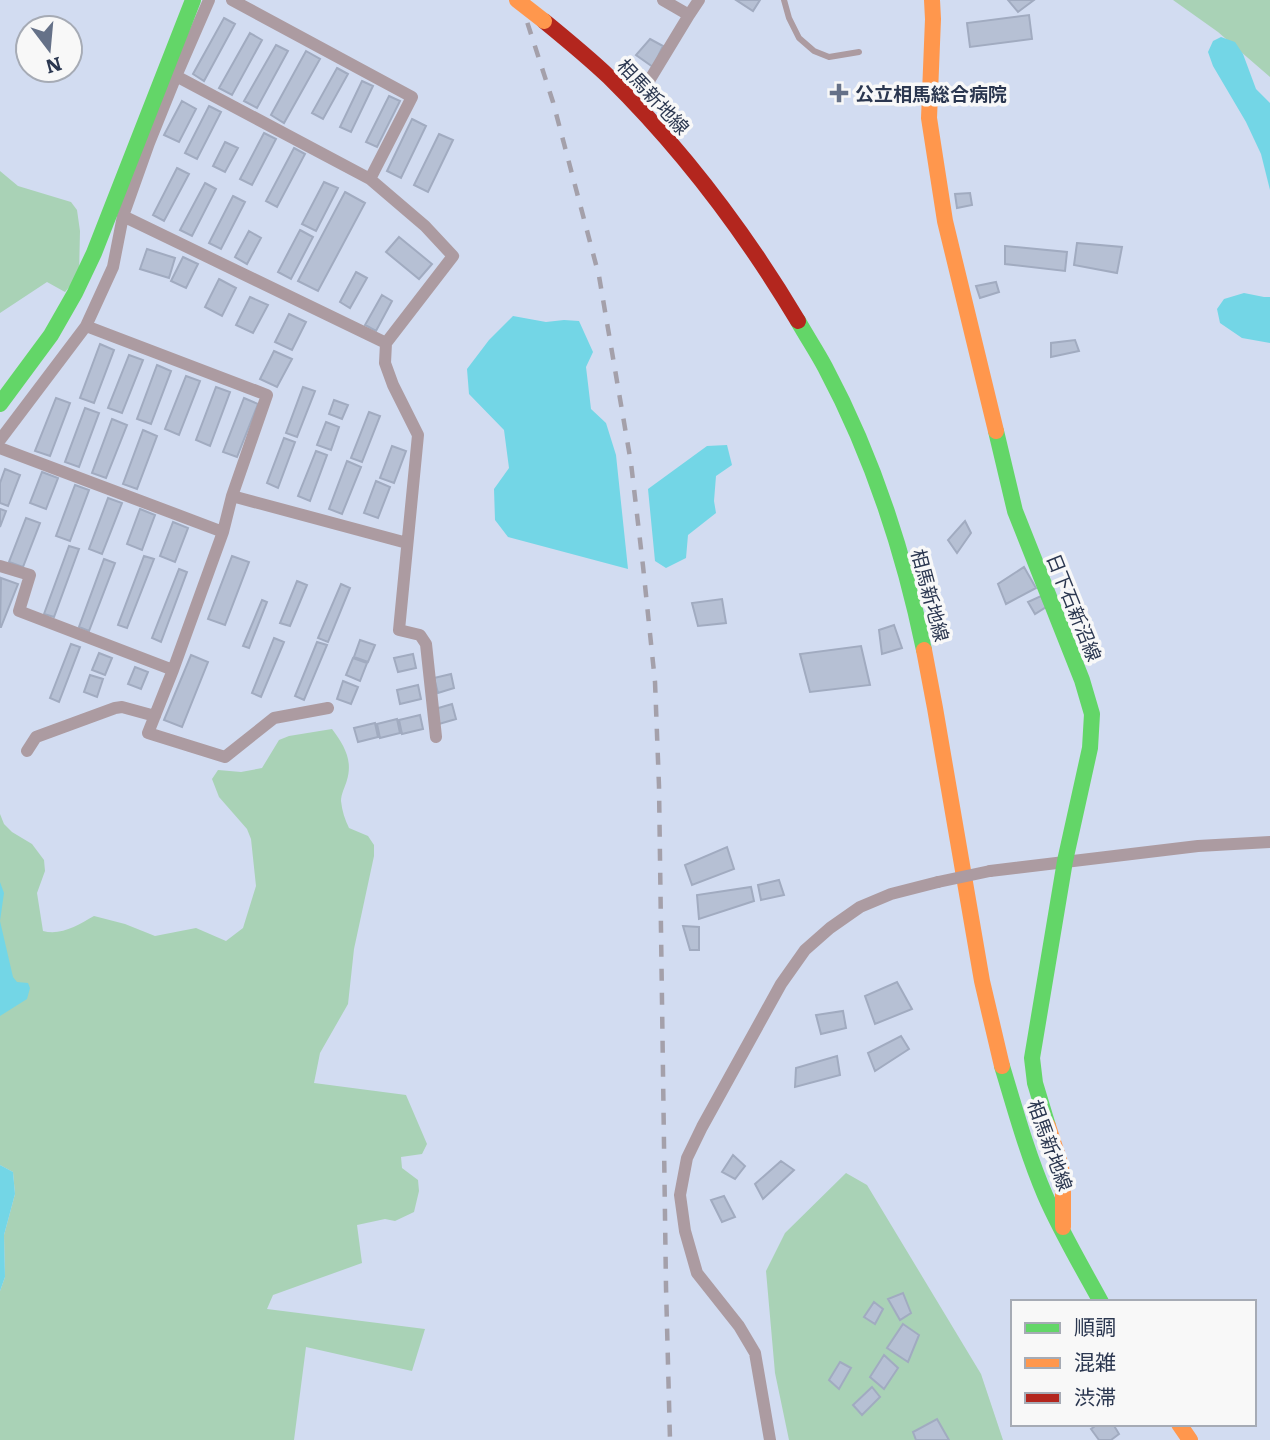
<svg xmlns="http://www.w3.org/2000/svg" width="1270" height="1440" font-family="Literata,'Noto Sans JP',serif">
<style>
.green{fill:#a9d2b6}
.water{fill:#73d6e6}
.building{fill:#b6c0d4;stroke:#a1abc0;stroke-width:2}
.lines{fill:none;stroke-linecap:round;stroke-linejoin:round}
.lane{stroke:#ac9ba1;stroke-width:6}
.street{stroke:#ac9ba1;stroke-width:12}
.fast{stroke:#63d668;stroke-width:16}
.slow{stroke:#ff974d;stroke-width:16}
.jam{stroke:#b3261e;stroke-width:16}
.rail{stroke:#a4a0aa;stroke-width:4.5;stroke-dasharray:12 12;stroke-linecap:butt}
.street-bridge{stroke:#ac9ba1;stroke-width:12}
.slow-bridge{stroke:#ff974d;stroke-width:16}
.poi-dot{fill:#657188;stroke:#f8f8f8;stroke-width:2.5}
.labels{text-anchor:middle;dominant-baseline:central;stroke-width:7;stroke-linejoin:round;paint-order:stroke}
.poi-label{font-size:19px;font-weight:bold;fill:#2b3750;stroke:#f8f8f8;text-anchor:start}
.street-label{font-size:19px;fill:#2b3750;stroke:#f8f8f8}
</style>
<rect width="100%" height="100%" fill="#d2dcf1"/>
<!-- green -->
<path class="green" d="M1173,0H1270V77L1218,32Z
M0,171L18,186L71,202L77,210L80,231L79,275L65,292L47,282L0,313Z
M332,729C344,745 353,760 347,780C345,787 341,794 341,801C342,811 345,820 349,828L368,836L374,845V856L354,949L348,1004L320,1053L314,1083L406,1095L427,1144L422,1154L401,1157L402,1168L418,1180L419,1191L414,1212L395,1221L385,1219L357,1225L362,1263L273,1295L267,1309L425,1329L412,1371L306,1347L294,1440H0V1291L5,1277L4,1235L15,1194L13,1172L0,1165V814L4,824L12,832L32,844L44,860L45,871L37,893L43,931C61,936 78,925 94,916L125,924L155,936L196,928L226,941L243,928L256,886L251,839L247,829L219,797L212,779L218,770L241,772L262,768L279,740L289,736Z
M846,1173L867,1185L981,1374L1003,1440H789L775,1373L766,1271L785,1233Z"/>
<!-- water -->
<path class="water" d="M1221,37L1235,42L1243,54L1256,89L1270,103V190L1261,154L1246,122L1213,66L1208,52L1213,41Z
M1244,293L1264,297H1270V343L1242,338L1220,323L1217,309L1224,299Z
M513,316L546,322L564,320L579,321L593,352L586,367L591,409L606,423L616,455L628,569L508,537L495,520L494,489L509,468L504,430L469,394L467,369L489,340Z
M727,445L732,465L716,476L714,501L716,513L688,535L686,558L666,568L655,561L648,489L707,446Z
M0,882L4,893L0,921L13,977L17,982L28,983L30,988L27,999L0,1016Z
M0,1165L13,1172L15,1194L4,1235L5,1277L0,1291Z"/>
<!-- building -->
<path class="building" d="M736,0H760L753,11Z
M1008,0H1034L1018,12Z
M1029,15L1032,39L970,47L967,23Z
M224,18L235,24L204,81L193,74Z
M250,33L262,40L232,95L219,88Z
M650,39L663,46L653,67L636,55Z
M276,45L288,51L257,108L244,101Z
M306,51L320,59L284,123L271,115Z
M337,68L348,74L323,119L312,113Z
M362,81L373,86L351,132L340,127Z
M389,96L400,101L377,147L366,142Z
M182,101L196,109L179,142L164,135Z
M209,106L221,112L197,159L185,153Z
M412,119L426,126L401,178L387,171Z
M264,133L276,139L252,185L240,179Z
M439,134L453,140L428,192L414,185Z
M225,142L238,148L225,172L213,166Z
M294,148L305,154L277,207L266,201Z
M177,168L189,174L164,221L153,215Z
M324,182L338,188L316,231L302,224Z
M205,183L216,189L192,236L180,230Z
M345,192L365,203L318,291L298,281Z
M970,193L972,205L957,208L955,194Z
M233,196L245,202L221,249L209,243Z
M300,230L313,237L291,279L278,272Z
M249,231L261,238L247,264L235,257Z
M399,237L432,264L419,279L386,252Z
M1077,243L1122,247L1117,273L1074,265Z
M1005,246L1067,252L1065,271L1005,264Z
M147,249L175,258L169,278L140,269Z
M183,257L198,264L186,288L171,281Z
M356,272L367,278L350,308L340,302Z
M219,279L236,288L222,316L205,307Z
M996,282L999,292L980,298L976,286Z
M382,295L392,301L376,331L365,325Z
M250,297L268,305L253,333L236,325Z
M289,314L306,322L292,350L275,342Z
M1075,340L1079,351L1051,357V343Z
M100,344L114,350L94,403L80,398Z
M274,351L292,359L277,387L260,379Z
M129,355L143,360L122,413L108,408Z
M157,365L171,371L151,424L137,419Z
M186,376L200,381L179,435L165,429Z
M216,387L230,392L210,446L196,440Z
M303,387L315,391L297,437L286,433Z
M56,398L70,403L50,456L35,451Z
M244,398L258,404L237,457L223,452Z
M334,400L348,405L342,419L329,414Z
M85,408L99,413L79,467L65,462Z
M369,412L380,416L362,462L351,458Z
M112,419L127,425L106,478L92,473Z
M326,422L339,427L331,450L317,445Z
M143,430L157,436L137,489L123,484Z
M284,438L295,442L278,488L267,483Z
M392,446L406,451L394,483L380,478Z
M316,451L327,455L310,501L298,496Z
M347,461L361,467L342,514L329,509Z
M5,469L20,475L8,506L0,503V483Z
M42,472L58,478L46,509L30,503Z
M376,481L390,487L378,518L364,513Z
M75,485L89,490L70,541L56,536Z
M108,498L122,503L102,554L89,549Z
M0,509L6,511L0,527Z
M140,509L155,515L142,550L127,544Z
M26,518L40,523L23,567L9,562Z
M965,521L971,533L957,553L948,540Z
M173,522L188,528L175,562L160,556Z
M69,546L79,549L54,617L44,614Z
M144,556L154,559L127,628L118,625Z
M232,556L249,562L225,625L208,619Z
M104,559L115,563L89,631L79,627Z
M1024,567L1036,588L1006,604L998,584Z
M179,569L187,572L161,642L152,638Z
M1,578L18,584L1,627H0Z
M297,581L307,585L290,626L280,623Z
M341,584L350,588L328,642L318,638Z
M1041,596L1046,607L1035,614L1028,602Z
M722,599L726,623L698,626L692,603Z
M262,600L267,602L249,648L243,646Z
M894,625L902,648L882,654L879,630Z
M274,638L284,642L261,697L252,693Z
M360,640L375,645L368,662L354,657Z
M317,642L327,645L304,700L295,696Z
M71,644L80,647L59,702L50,698Z
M861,646L870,685L810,692L800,654Z
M99,653L112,658L105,675L92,670Z
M413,654L416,668L398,672L394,658Z
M191,655L208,662L182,727L164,720Z
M353,658L367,663L360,681L346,675Z
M135,667L148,672L141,689L128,684Z
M451,674L454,688L438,693L434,678Z
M90,675L103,679L97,697L84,692Z
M343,681L358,687L351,704L337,699Z
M418,685L421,699L400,704L397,690Z
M452,704L456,719L439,724L435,709Z
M420,715L423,729L402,734L399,720Z
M397,719L400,733L380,738L377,724Z
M375,723L378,737L358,742L354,728Z
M727,847L734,869L692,885L685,865Z
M779,880L784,895L761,900L758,885Z
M751,887L754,901L699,919L697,895Z
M683,926L699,927V950H690Z
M897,982L912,1009L875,1024L865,996Z
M843,1011L846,1028L821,1034L816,1015Z
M901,1036L909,1049L875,1071L868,1053Z
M837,1056L840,1075L795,1087L796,1068Z
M733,1155L745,1166L735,1179L722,1172Z
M781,1161L794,1170L763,1199L755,1184Z
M724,1196L735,1217L722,1222L711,1200Z
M903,1293L911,1313L900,1320L888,1299Z
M874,1302L883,1309L875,1324L864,1317Z
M903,1324L919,1335L908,1362L887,1348Z
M884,1355L898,1368L884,1389L870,1377Z
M840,1362L851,1368L839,1389L829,1380Z
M872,1387L880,1397L862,1415L853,1405Z
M937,1419L949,1440H916L913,1432Z
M1098,1424H1113L1119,1434L1111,1440H1099L1091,1429Z"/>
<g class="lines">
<!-- lane -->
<path class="lane" d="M784,0L789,18L799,38L814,51L829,57L859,52"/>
<!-- street -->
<path class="street" d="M232,0L412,97L370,179
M689,15L699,0
M176,76L370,179L425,226L453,256L386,343L385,363L393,385L418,435L399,630L420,635L426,644L436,737
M636,106L638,99L689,15L663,0
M123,216L386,343
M86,326L267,395L232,496L223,532L173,670L148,733L225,757L274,718L328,708
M0,440L86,326L113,267L123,216L149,143L176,76L209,0
M0,448L223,532
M232,496L407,543
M0,566L30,575L19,611L173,670
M27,751L36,737L115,708L122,707L155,716
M990,871L1198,846L1270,842
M770,1440L755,1353L739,1326L697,1273L685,1231L680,1195L687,1158L702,1127L781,984L805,950L830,928L860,907L891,894L938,882"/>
<!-- fast -->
<path class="fast" d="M798,321C807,337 817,352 825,367C872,455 904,553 924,650
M0,404L51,335L75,293L94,253L193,0
M996,431L1015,511L1082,680L1092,714L1090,748L1065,861L1032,1058L1035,1083L1048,1126
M1002,1066C1015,1109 1027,1153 1045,1195C1061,1232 1082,1267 1101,1302"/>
<!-- slow -->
<path class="slow" d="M932,0L933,19L929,118L945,221L996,431
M924,650L935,708L982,981L1002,1066
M1048,1126L1061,1166L1063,1192V1227
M1179,1424L1190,1440"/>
<!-- jam -->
<path class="jam" d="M544,21C566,39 588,57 609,77C681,148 746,234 798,321"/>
<!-- rail -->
<path class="rail" d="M520,0L553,102L599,276L631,463L643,566L655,682L659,786L666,1287L670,1440"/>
<!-- street-bridge -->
<path class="street-bridge" d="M938,882L990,871"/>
<!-- slow-bridge -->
<path class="slow-bridge" d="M517,0L544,21"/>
</g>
<!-- markers -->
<path class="poi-dot" d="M835.5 82.5h7v7h7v7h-7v7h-7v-7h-7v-7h7z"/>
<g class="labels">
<!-- poi labels -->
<g class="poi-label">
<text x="855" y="93">公立相馬総合病院</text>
</g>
<!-- street labels -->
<g class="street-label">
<text transform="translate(654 96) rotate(47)">相馬新地線</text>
<text transform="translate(931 595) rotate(75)">相馬新地線</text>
<text transform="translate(1075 607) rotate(68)">日下石新沼線</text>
<text transform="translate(1051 1145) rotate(70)">相馬新地線</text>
</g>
</g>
<!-- legend -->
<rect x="1011" y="1300" width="245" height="126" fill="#f8f8f8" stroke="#a6abb5" stroke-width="2"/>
<rect x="1025" y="1323" width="35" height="10" fill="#63d668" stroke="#a6abb5" stroke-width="2"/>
<text x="1074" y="1335" font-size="21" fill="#2b3750">順調</text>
<rect x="1025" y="1358" width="35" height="10" fill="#ff974d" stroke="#a6abb5" stroke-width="2"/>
<text x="1074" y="1370" font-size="21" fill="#2b3750">混雑</text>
<rect x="1025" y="1393" width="35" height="10" fill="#b3261e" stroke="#a6abb5" stroke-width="2"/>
<text x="1074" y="1405" font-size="21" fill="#2b3750">渋滞</text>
<!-- north arrow -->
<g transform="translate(49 49) rotate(164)"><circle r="33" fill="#f8f8f8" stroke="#a6abb5" stroke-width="2"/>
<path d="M0-5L12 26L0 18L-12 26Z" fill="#657188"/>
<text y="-10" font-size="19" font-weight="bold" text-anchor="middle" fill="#2b3750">N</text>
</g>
</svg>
